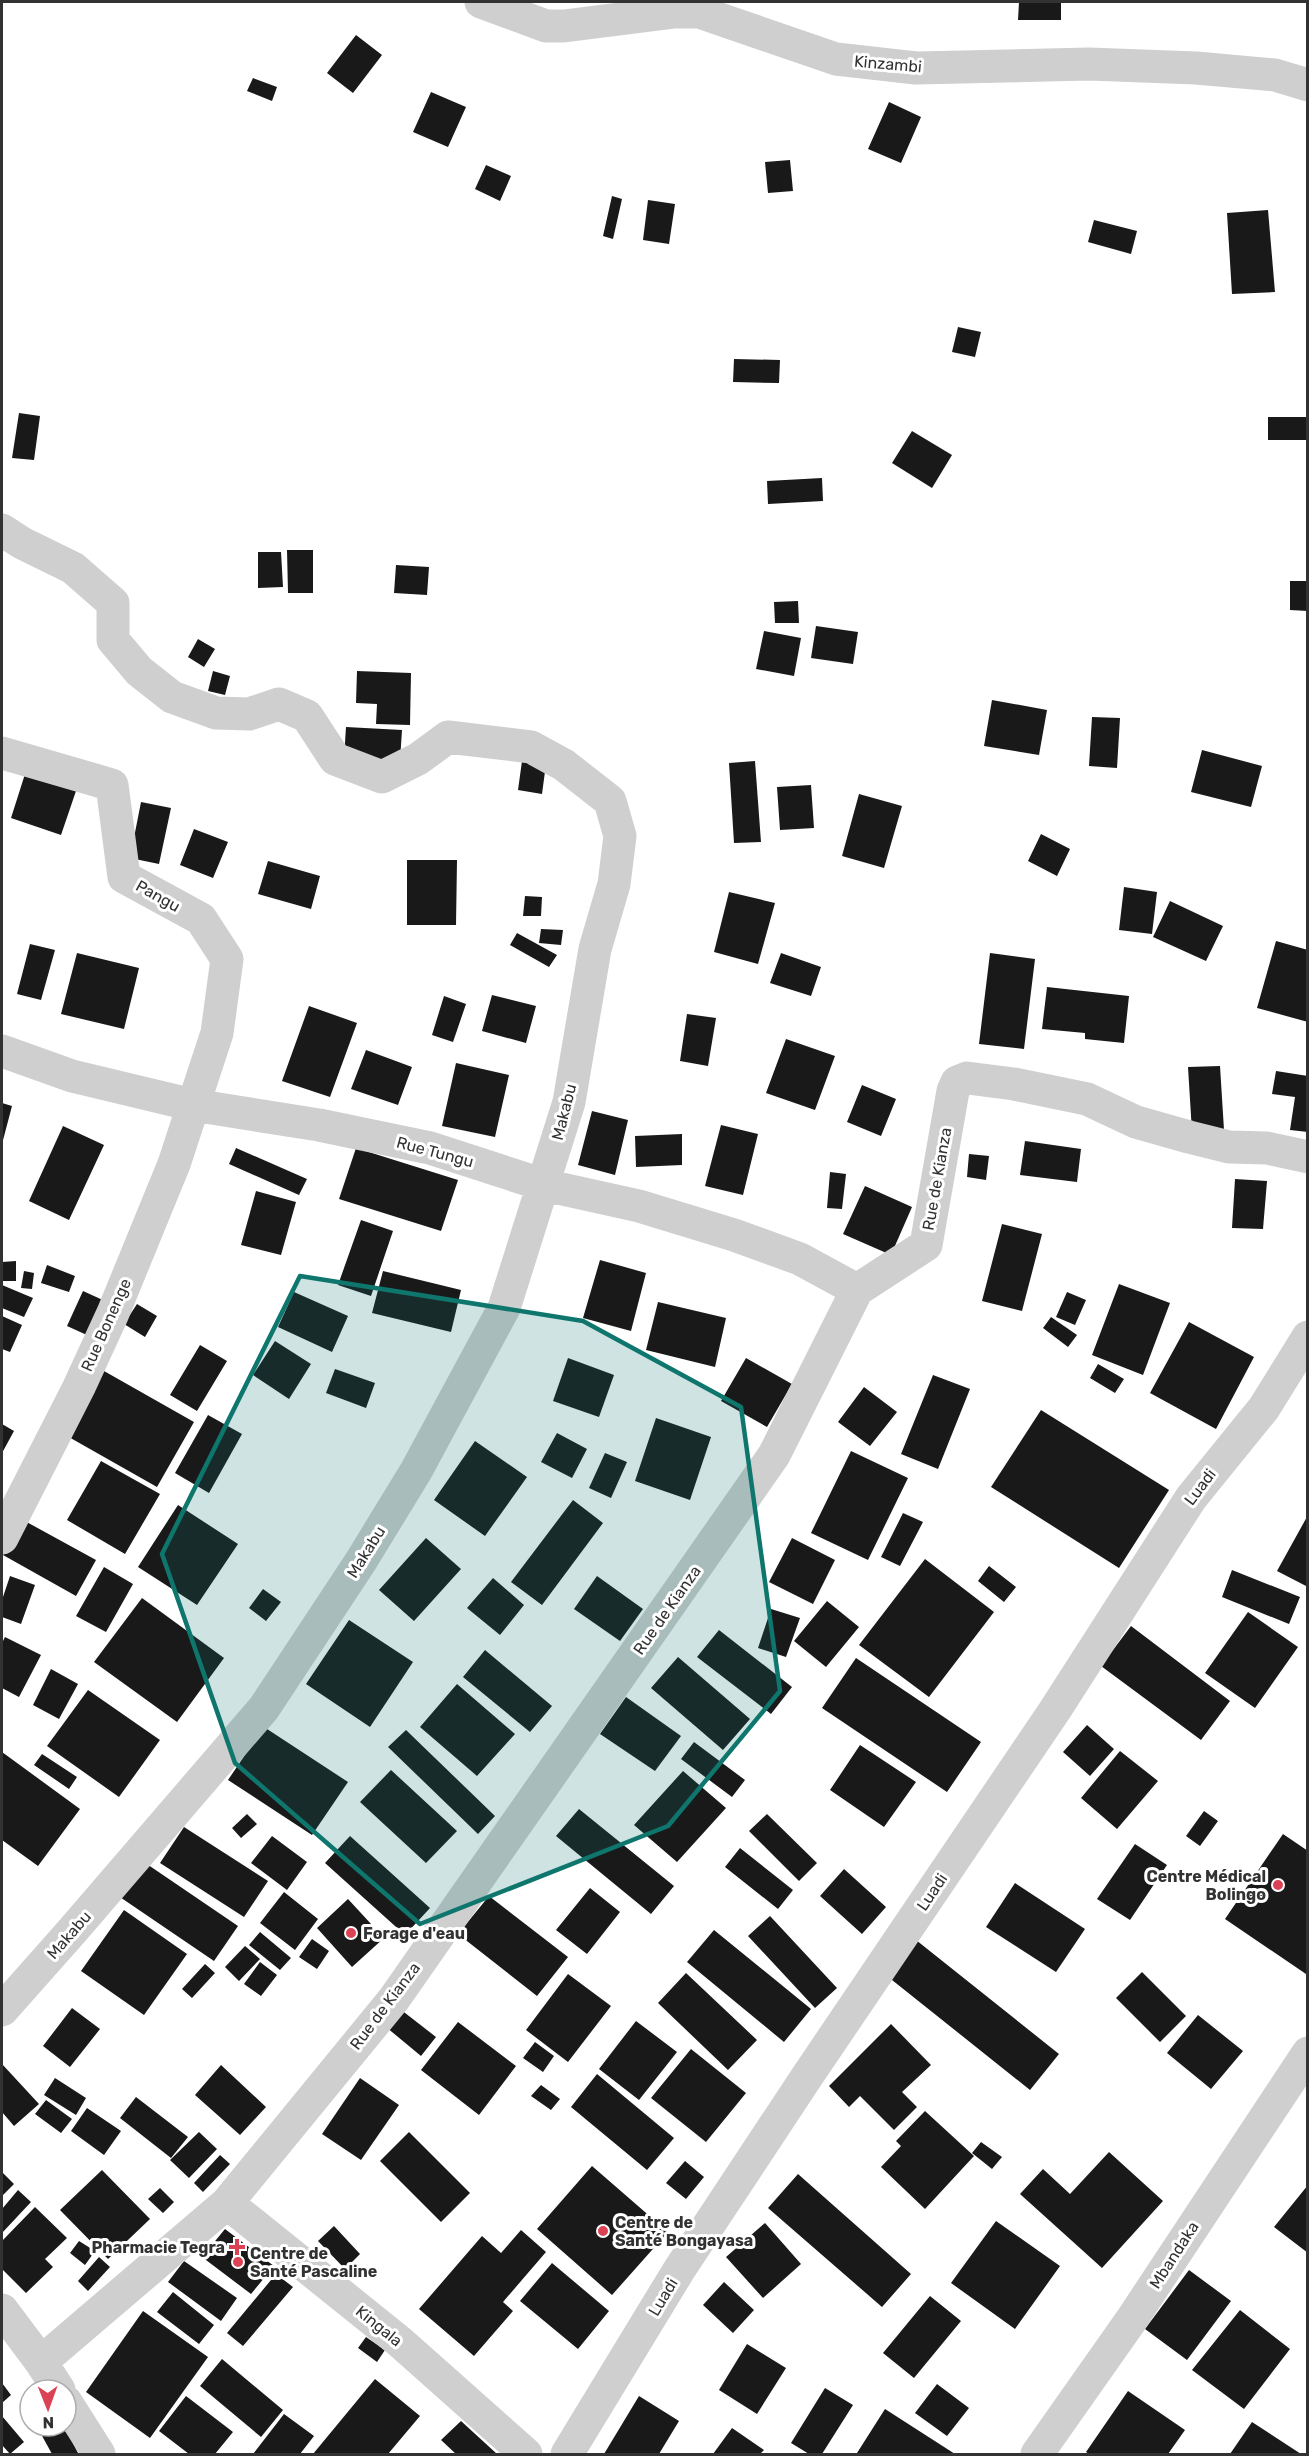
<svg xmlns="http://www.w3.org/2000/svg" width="1309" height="2456" font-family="Rubik,sans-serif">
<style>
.building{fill:#191919}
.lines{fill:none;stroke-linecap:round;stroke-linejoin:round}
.minor{stroke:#cfcfcf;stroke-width:33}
.marked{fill:#0f766e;fill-opacity:0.2;stroke:#0f766e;stroke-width:4.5;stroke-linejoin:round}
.poi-dot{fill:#db4255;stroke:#fff;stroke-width:2}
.labels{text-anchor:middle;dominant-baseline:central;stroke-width:6;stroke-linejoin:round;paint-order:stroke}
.street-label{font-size:16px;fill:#323232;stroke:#fff}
.poi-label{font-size:16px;font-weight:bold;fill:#323232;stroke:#fff;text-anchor:start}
</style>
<rect width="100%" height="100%" fill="#fff"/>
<!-- building -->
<path class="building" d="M1019,2H1061V20H1018Z
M356,35L382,55L353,93L327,73Z
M253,78L277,87L272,101L247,91Z
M431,92L466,107L448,147L413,132Z
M889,102L921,117L901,163L868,149Z
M790,160L793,191L768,193L765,162Z
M486,165L511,176L500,201L475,189Z
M612,196L622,199L613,239L603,236Z
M648,200L675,204L669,244L643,240Z
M1268,210L1275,292L1232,294L1227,213Z
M1094,220L1137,231L1131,254L1088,242Z
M958,327L981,332L975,357L952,352Z
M734,359L780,360L779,383L733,382Z
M19,413L40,416L34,460L12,458Z
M1268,417H1308V440H1268Z
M912,431L952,455L932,488L892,463Z
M822,478L823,501L768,504L767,481Z
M287,550H313V593H288Z
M258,552H281L283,587L258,588Z
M396,565L429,567L427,595L394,593Z
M1290,581H1308V611L1290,610Z
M798,601L799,623H775L774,602Z
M816,626L858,632L853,664L811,658Z
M764,631L801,638L794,676L756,669Z
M198,639L215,649L204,667L188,657Z
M213,671L230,676L225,695L208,691Z
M357,671L411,673L410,725L376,724L377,704L356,703Z
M992,700L1047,710L1039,755L984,746Z
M1092,717L1120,718L1117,768L1089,766Z
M346,727L402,730L400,761L344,758Z
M1202,750L1262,766L1251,807L1191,792Z
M522,761L546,764L542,794L518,790Z
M755,761L761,842L734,843L729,763Z
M25,774L76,791L61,835L11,818Z
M811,785L814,828L780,830L777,787Z
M859,794L902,806L884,868L842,856Z
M141,802L171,808L159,864L130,858Z
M194,829L228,842L213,878L180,865Z
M1041,834L1070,849L1057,876L1028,861Z
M407,860H457L456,925H407Z
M268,861L320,876L311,909L258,894Z
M1124,887L1157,892L1152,934L1119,930Z
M729,892L775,903L758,964L714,952Z
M525,896L542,897L541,916H523Z
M1170,901L1223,926L1206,961L1153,937Z
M541,929L563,930L561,945L539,943Z
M517,933L557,955L549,967L510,945Z
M1276,941L1308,950V1022L1257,1008Z
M30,944L55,950L41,1000L17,994Z
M77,953L139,968L124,1029L61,1014Z
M781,953L821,967L811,996L770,983Z
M990,953L1035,959L1024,1049L979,1044Z
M1047,987L1129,996L1124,1043L1085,1039V1033L1042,1029Z
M492,995L536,1006L526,1043L482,1031Z
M444,996L466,1004L453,1042L432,1035Z
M309,1006L357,1023L330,1097L282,1081Z
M687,1014L716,1018L708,1066L680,1061Z
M786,1039L835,1056L815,1110L766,1093Z
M366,1050L412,1067L398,1105L351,1089Z
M456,1063L509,1075L495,1137L442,1126Z
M1220,1066L1224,1130L1192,1132L1188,1067Z
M1276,1071L1308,1076V1132L1290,1130L1295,1097L1272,1094Z
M862,1085L896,1099L881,1136L847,1122Z
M2,1103L12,1106L2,1144Z
M592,1111L628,1120L615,1175L578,1165Z
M721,1125L758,1134L743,1195L705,1186Z
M63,1126L104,1145L69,1220L29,1201Z
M682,1134V1165L636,1167L635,1136Z
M1025,1141L1081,1149L1077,1182L1020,1175Z
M236,1148L307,1179L299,1195L229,1164Z
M356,1148L458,1180L441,1231L339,1199Z
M969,1154L989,1156L986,1180L967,1177Z
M830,1172L846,1174L842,1209L827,1208Z
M1235,1179L1267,1181L1263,1229L1232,1228Z
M865,1186L912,1207L891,1255L843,1234Z
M256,1191L296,1202L281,1255L241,1245Z
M361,1220L393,1231L371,1296L338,1285Z
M1002,1224L1042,1234L1022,1311L982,1301Z
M600,1260L646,1273L631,1331L583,1318Z
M16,1261V1281H2V1262Z
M47,1265L75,1276L69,1292L41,1283Z
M24,1271L34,1273L32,1289L21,1288Z
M383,1271L461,1290L451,1332L372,1313Z
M1119,1284L1170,1303L1143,1375L1092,1355Z
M2,1285L33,1298L24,1317L2,1308Z
M83,1291L105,1301L89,1336L67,1326Z
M294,1292L348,1316L332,1352L278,1327Z
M1067,1292L1086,1300L1075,1325L1056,1317Z
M658,1302L726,1318L715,1367L646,1350Z
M137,1304L157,1316L145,1337L124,1324Z
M2,1316L22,1325L10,1352L2,1349Z
M1051,1317L1077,1335L1068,1347L1043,1328Z
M1189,1322L1254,1357L1216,1429L1150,1393Z
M275,1341L311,1364L289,1399L253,1375Z
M200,1345L227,1361L197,1411L170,1395Z
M568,1358L614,1375L599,1417L553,1401Z
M746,1358L792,1384L767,1427L721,1401Z
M1098,1364L1124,1379L1115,1393L1090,1378Z
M335,1369L375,1383L366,1408L326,1393Z
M104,1371L194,1422L157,1487L67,1436Z
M933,1375L970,1389L938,1469L901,1454Z
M864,1387L897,1412L870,1446L838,1422Z
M1041,1410L1169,1490L1119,1568L991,1487Z
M208,1415L242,1434L209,1493L175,1473Z
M656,1418L711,1437L690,1500L635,1481Z
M2,1424L14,1431L2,1453Z
M557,1433L587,1449L572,1478L541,1462Z
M475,1441L527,1477L485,1536L434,1500Z
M851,1451L908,1478L868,1560L811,1533Z
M605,1453L627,1462L611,1498L589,1488Z
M101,1461L160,1494L125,1554L67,1520Z
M573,1500L603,1523L542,1605L511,1582Z
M178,1505L238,1544L197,1605L138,1567Z
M903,1513L923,1522L900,1566L881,1557Z
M1308,1515V1587L1277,1571Z
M23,1520L96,1560L76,1596L3,1555Z
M426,1538L461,1569L414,1621L379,1590Z
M792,1538L835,1560L813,1604L769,1582Z
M925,1559L994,1612L929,1697L859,1645Z
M989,1566L1016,1587L1004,1602L978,1581Z
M104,1567L133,1584L106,1632L76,1616Z
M1232,1570L1300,1597L1289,1624L1222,1597Z
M10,1576L35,1585L21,1624L2,1617V1600Z
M597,1576L643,1609L620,1641L574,1609Z
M493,1578L524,1605L500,1635L467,1608Z
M263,1589L281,1602L266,1621L249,1608Z
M142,1598L224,1658L177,1722L94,1662Z
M827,1601L859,1627L826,1667L794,1641Z
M771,1609L800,1618L786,1657L758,1648Z
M1248,1612L1298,1647L1255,1708L1205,1673Z
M349,1620L413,1662L370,1727L306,1684Z
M1131,1626L1230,1701L1201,1740L1101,1666Z
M719,1630L792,1687L771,1714L697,1657Z
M5,1637L41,1655L19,1697L2,1688V1643Z
M485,1650L552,1706L530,1732L463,1677Z
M678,1657L750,1719L723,1750L651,1688Z
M856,1658L981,1742L947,1792L822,1708Z
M51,1669L78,1684L59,1719L33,1705Z
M457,1684L515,1734L477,1776L420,1727Z
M88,1690L160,1740L119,1797L47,1746Z
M626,1697L681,1736L655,1771L600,1734Z
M1087,1725L1114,1749L1090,1776L1063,1752Z
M264,1727L348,1782L312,1835L228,1780Z
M406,1730L495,1816L478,1834L388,1747Z
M694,1742L745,1780L732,1797L681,1759Z
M860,1745L916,1782L884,1827L830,1790Z
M1120,1751L1158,1781L1117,1829L1081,1798Z
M2,1752L80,1809L38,1866L2,1840Z
M42,1754L77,1777L69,1789L34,1765Z
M391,1770L457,1831L426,1863L360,1802Z
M683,1771L726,1808L677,1862L634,1825Z
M579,1809L674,1886L651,1914L556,1836Z
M1204,1811L1218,1821L1200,1846L1186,1836Z
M247,1814L257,1824L241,1838L232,1828Z
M767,1814L817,1863L799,1881L749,1831Z
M184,1827L268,1881L244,1917L160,1863Z
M1283,1834L1308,1851V1971L1306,1974L1225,1919Z
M272,1836L307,1862L287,1890L251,1863Z
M350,1836L430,1908L405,1935L325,1863Z
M1135,1844L1167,1865L1130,1920L1097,1899Z
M740,1848L793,1890L778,1909L725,1867Z
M138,1858L238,1926L214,1961L114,1893Z
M844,1869L886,1907L862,1934L820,1896Z
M1015,1883L1085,1929L1056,1972L986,1927Z
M590,1888L620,1912L587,1954L556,1930Z
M284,1892L318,1919L295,1950L260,1923Z
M489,1896L568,1957L537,1996L458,1934Z
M348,1899L384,1938L352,1967L317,1928Z
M124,1910L187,1954L144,2015L81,1971Z
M770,1916L837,1988L815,2008L748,1936Z
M714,1930L811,2009L784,2042L687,1962Z
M260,1932L291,1958L280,1970L249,1945Z
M312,1939L329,1951L317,1969L299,1957Z
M916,1940L1059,2054L1030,2090L887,1976Z
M245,1946L260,1959L239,1981L225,1967Z
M260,1962L277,1975L261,1996L244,1984Z
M205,1964L215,1973L192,1998L182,1989Z
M1142,1972L1186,2016L1160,2042L1116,1998Z
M686,1973L757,2040L728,2070L658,2003Z
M568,1974L611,2006L568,2062L526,2030Z
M72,2008L100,2029L70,2067L43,2046Z
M400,2009L436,2037L421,2056L386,2027Z
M1198,2015L1243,2051L1211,2089L1167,2053Z
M636,2021L677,2052L639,2100L599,2069Z
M458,2022L516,2066L479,2115L421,2070Z
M891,2024L931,2065L902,2092L917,2107L894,2130L860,2096L849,2107L829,2086Z
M535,2042L554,2056L543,2072L523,2058Z
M691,2049L746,2093L706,2142L651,2098Z
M2,2064L39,2104L14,2126L2,2112Z
M221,2065L266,2107L240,2135L195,2095Z
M597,2074L674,2138L647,2170L571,2107Z
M55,2078L86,2098L76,2115L44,2095Z
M360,2078L399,2105L361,2160L322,2134Z
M541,2085L560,2099L551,2110L531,2096Z
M136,2097L188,2137L171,2158L120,2118Z
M46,2100L72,2119L61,2133L35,2114Z
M87,2108L121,2131L104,2155L71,2131Z
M925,2111L974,2156L925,2209L881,2167L901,2146L896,2141Z
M199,2132L217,2149L189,2178L170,2160Z
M409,2132L470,2193L441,2222L380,2161Z
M981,2142L1002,2157L992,2169L972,2153Z
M1109,2152L1163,2201L1102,2268L1020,2194L1043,2169L1070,2194Z
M220,2155L230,2164L203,2192L194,2183Z
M685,2161L704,2177L686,2199L666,2183Z
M592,2166L668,2232L612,2295L537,2229Z
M102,2170L150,2219L108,2259L60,2210Z
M2,2172L14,2184L2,2196Z
M798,2174L911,2274L882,2307L768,2208Z
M1308,2185V2253L1274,2227Z
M160,2188L174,2202L163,2213L148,2199Z
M18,2190L31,2202L2,2233V2209Z
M35,2207L67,2238L45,2259L53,2267L26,2293L2,2269V2241Z
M996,2221L1060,2266L1015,2329L951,2283Z
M765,2223L801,2264L763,2298L726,2257Z
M334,2226L360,2254L345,2269L318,2241Z
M225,2229L274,2266L251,2294L202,2257Z
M521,2230L546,2252L503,2302L513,2311L474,2356L419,2309L482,2236L501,2253Z
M79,2241L95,2251L85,2265L70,2253Z
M99,2257L110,2267L88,2291L78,2281Z
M184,2261L237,2298L221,2321L168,2282Z
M552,2263L609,2311L578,2349L520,2301Z
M1189,2270L1231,2301L1187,2360L1145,2329Z
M276,2274L293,2287L243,2346L227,2333Z
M724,2282L754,2310L733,2333L703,2305Z
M173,2292L214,2325L199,2344L157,2312Z
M930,2296L961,2321L914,2378L883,2353Z
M1240,2310L1290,2349L1244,2409L1192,2370Z
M143,2311L208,2357L150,2438L86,2392Z
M366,2337L385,2350L377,2362L358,2348Z
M747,2344L786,2368L757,2414L719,2390Z
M222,2359L283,2410L261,2437L200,2386Z
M375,2379L420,2416L388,2454H313Z
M2,2383L11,2395L2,2403Z
M937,2384L969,2408L947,2436L915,2413Z
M825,2388L853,2405L822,2454H809L791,2443Z
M1128,2391L1185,2430L1168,2454H1089L1086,2452Z
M186,2396L233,2432L215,2454H189L159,2431Z
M639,2396L679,2421L659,2454H604Z
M885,2409L955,2454H860L857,2453Z
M284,2414L314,2436L300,2454H253Z
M2,2416L24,2442L10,2454L2,2445Z
M461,2421L497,2454H456L441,2440Z
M1252,2422L1301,2454H1230Z
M57,2426H64L78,2453L52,2454L41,2434Z
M732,2428L764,2450L760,2454H713Z"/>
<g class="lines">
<!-- minor -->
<path class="minor" d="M481,2L546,26H564L675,12H699L836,59L916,68L1089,64L1196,68L1275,75L1308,85
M2,530L22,543L73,568L113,603V640L139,671L172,697L216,713L249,714L279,704L307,716L335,759L382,777L418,759L448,737L531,747L564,765L610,801L620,836L614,884L595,949L569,1102L504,1308L416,1471L361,1561L264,1708L73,1930L2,2010
M2,753L112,785L124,877L201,919L227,959L217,1033L174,1164L113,1313L79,1387L2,1538
M2,1051L72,1076L193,1105L319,1125L430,1148L544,1185L639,1206L734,1235L800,1259L857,1290
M227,2203L400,2342L526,2454
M2,2310L41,2362L59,2390
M41,2362L227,2203L394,1999L774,1455L857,1290L926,1245L953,1091L957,1082L967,1078L1014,1084L1087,1099L1136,1122L1189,1137L1229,1147L1267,1148L1308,1157
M66,2402L99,2454
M567,2454L679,2270L808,2075L1055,1710L1191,1498L1264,1408L1308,1337
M1037,2454L1132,2319L1308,2053"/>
</g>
<!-- marked area -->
<path class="marked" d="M300,1276L583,1321L741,1407L780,1691L668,1826L420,1924L235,1763L162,1554Z"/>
<!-- markers -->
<g class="poi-dot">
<circle cx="1278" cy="1885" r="6"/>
<circle cx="351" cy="1933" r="6"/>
<circle cx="603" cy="2231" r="6"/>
<path d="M234 2238h6v6h6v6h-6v6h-6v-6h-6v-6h6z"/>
<circle cx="238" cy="2262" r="6"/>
</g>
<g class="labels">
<!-- street labels -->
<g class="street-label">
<text transform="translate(888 64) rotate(5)">Kinzambi</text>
<text transform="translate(158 896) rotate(29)">Pangu</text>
<text transform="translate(564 1112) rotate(-76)">Makabu</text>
<text transform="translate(435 1152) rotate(15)">Rue Tungu</text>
<text transform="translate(937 1179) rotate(-80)">Rue de Kianza</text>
<text transform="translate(106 1325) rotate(-66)">Rue Bonenge</text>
<text transform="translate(1200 1487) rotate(-53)">Luadi</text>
<text transform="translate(366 1552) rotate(-58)">Makabu</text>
<text transform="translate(667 1610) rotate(-55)">Rue de Kianza</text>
<text transform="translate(932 1892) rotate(-56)">Luadi</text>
<text transform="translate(69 1935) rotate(-49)">Makabu</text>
<text transform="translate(385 2006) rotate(-53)">Rue de Kianza</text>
<text transform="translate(1174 2255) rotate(-57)">Mbandaka</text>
<text transform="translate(663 2297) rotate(-59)">Luadi</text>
<text transform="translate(379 2326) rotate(39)">Kingala</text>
</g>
<!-- poi labels -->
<g class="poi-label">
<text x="1266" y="1876" text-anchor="end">Centre Médical<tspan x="1266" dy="18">Bolingo</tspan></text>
<text x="363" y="1933">Forage d'eau</text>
<text x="615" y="2222">Centre de<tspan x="615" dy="18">Santé Bongayasa</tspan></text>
<text x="225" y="2247" text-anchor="end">Pharmacie Tegra</text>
<text x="250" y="2253">Centre de<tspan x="250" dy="18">Santé Pascaline</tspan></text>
</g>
</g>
<!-- border -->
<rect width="1309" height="2456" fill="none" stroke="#323232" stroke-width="6"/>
<!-- north arrow -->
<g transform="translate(48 2408) rotate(179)"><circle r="28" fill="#ffffff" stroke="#adadad" stroke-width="1.5"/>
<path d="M0-4.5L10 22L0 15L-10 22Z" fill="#db4255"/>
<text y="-9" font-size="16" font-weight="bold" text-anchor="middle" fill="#323232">N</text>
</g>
</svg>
